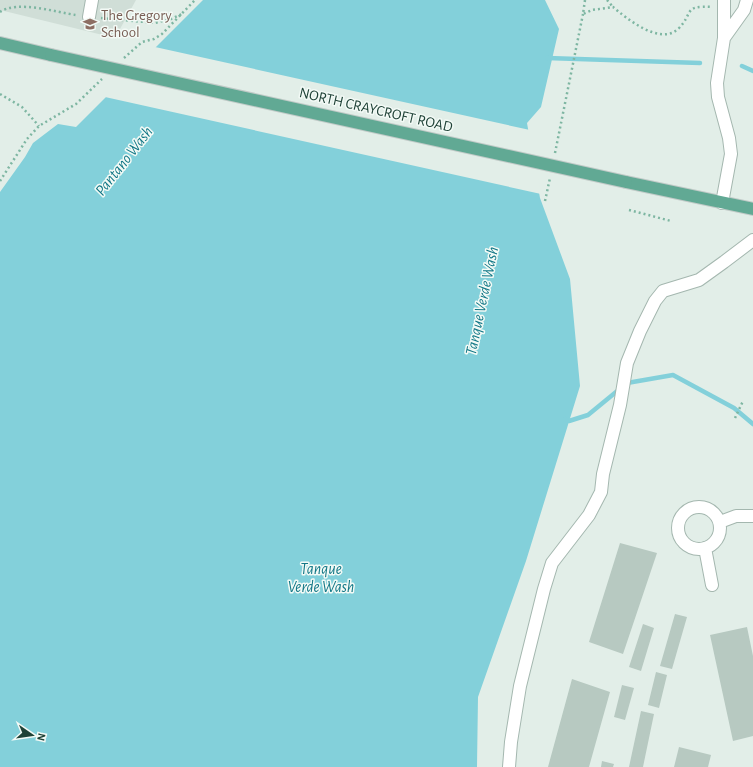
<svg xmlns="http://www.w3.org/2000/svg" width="753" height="767" font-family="'Alegreya Sans',sans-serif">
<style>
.built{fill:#d0ded7}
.water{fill:#83d0da}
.pier{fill:#e2eee8}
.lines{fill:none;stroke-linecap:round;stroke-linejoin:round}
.stream{stroke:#83d0da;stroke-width:4.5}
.building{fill:#b7c9c1}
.minor-casing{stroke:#a4b7af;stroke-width:14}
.major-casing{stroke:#c0cac7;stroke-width:14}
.path{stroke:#7eb6a2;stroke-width:2.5;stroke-dasharray:2 3;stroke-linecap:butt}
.minor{stroke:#fff;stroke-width:12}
.major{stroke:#61a994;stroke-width:12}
.major-bridge-casing{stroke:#c0cac7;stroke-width:14;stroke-linecap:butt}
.major-bridge{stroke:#61a994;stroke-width:12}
.labels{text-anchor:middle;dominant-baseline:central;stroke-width:3;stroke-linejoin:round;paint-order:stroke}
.education-label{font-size:15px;fill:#785e54;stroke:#f3faf6;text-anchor:start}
.street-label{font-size:15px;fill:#1f4237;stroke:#f3faf6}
.water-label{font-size:16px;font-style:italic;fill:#117786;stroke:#f3faf6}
</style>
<rect width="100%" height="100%" fill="#e2eee8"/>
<!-- built -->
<path class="built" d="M0,0H136L115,38L0,10Z"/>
<!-- water -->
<path class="water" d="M203,0H545L559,29L541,107L527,123L540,198L570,279L580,386L526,561L478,697L477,767H0V192L25,157L33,143L58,124L76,127Z"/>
<!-- pier -->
<path class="pier" d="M155,47L530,130L541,194L105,97Z"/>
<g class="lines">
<!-- stream -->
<path class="stream" d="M547,58L700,63
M742,66L753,71
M565,419L569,421L588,415L627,383L673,375L734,408L753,424"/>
</g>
<!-- building -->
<path class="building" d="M620,543L657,553L623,654L589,642Z
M675,614L687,617L672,669L660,666Z
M643,624L654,628L641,671L629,667Z
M747,627L753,656V736L733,741L710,635Z
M656,672L667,675L659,708L648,705Z
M572,679L610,692L589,767H548Z
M622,685L634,688L625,720L614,717Z
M641,711L654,714L643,767H629Z
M679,747L711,755L708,767H674Z
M602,761L614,764L613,767H601Z"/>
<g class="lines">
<defs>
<path id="minor" d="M89,17L92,0
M724,38L744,10L747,0
M722,203L731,154L729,138L718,97L717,83L724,38V0
M678 528a21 21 0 1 1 42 0a21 21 0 1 1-42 0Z
M720,522L736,516H753
M705,548L712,585
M509,767L511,742L520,686L544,589L552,563L589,515L601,492L603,474L620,405L627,363L640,331L655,301L663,291L699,280L724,262L753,240"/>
<path id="major" d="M0,43L51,55
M626,182L753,209"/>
</defs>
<!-- minor casing -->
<use href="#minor" class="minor-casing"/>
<!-- major casing -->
<use href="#major" class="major-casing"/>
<!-- path -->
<path class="path" d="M585,0L583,14L592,10L613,7C626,18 660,46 678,29C694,14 682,5 712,7
M607,0L613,7
M0,12C17,0 55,12 76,15
M101,18L155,23L171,19L182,14
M124,58L142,42L154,39L162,34L195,0
M0,94L22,107L39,126
M555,153L583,14
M0,181L27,139L39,126L76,104L102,79
M545,201L550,178
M629,210L671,221
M735,418L743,401"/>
<!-- minor -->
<use href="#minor" class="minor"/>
<!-- major -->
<use href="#major" class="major"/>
<defs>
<path id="major-bridge" d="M51,55L626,182"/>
</defs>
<!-- major-bridge casing -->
<use href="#major-bridge" class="major-bridge-casing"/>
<!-- major-bridge -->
<use href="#major-bridge" class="major-bridge"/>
</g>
<!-- icons -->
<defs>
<symbol id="school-bare" viewBox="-9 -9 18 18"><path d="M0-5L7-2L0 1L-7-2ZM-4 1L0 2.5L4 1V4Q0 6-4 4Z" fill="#8d6e63" stroke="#f3faf6" stroke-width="2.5" paint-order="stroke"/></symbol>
</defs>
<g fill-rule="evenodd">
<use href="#school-bare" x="80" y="14" width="20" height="20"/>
</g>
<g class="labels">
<!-- education labels -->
<g class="education-label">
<text x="101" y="15">The Gregory<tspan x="101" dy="17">School</tspan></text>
</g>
<!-- street labels -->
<g class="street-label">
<text transform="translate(376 110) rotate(13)">NORTH CRAYCROFT ROAD</text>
</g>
<!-- water labels -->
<g class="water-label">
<text transform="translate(124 161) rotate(-52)">Pantano Wash</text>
<text transform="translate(482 301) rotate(-78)">Tanque Verde Wash</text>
<text x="321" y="569">Tanque<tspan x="321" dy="18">Verde Wash</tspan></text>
</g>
</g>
<!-- north arrow -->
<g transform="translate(32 735) rotate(103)" stroke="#f3faf6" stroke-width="3" paint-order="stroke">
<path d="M0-3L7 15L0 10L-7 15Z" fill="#1f4237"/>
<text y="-6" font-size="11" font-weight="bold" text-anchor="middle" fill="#1f4237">N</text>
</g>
</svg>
